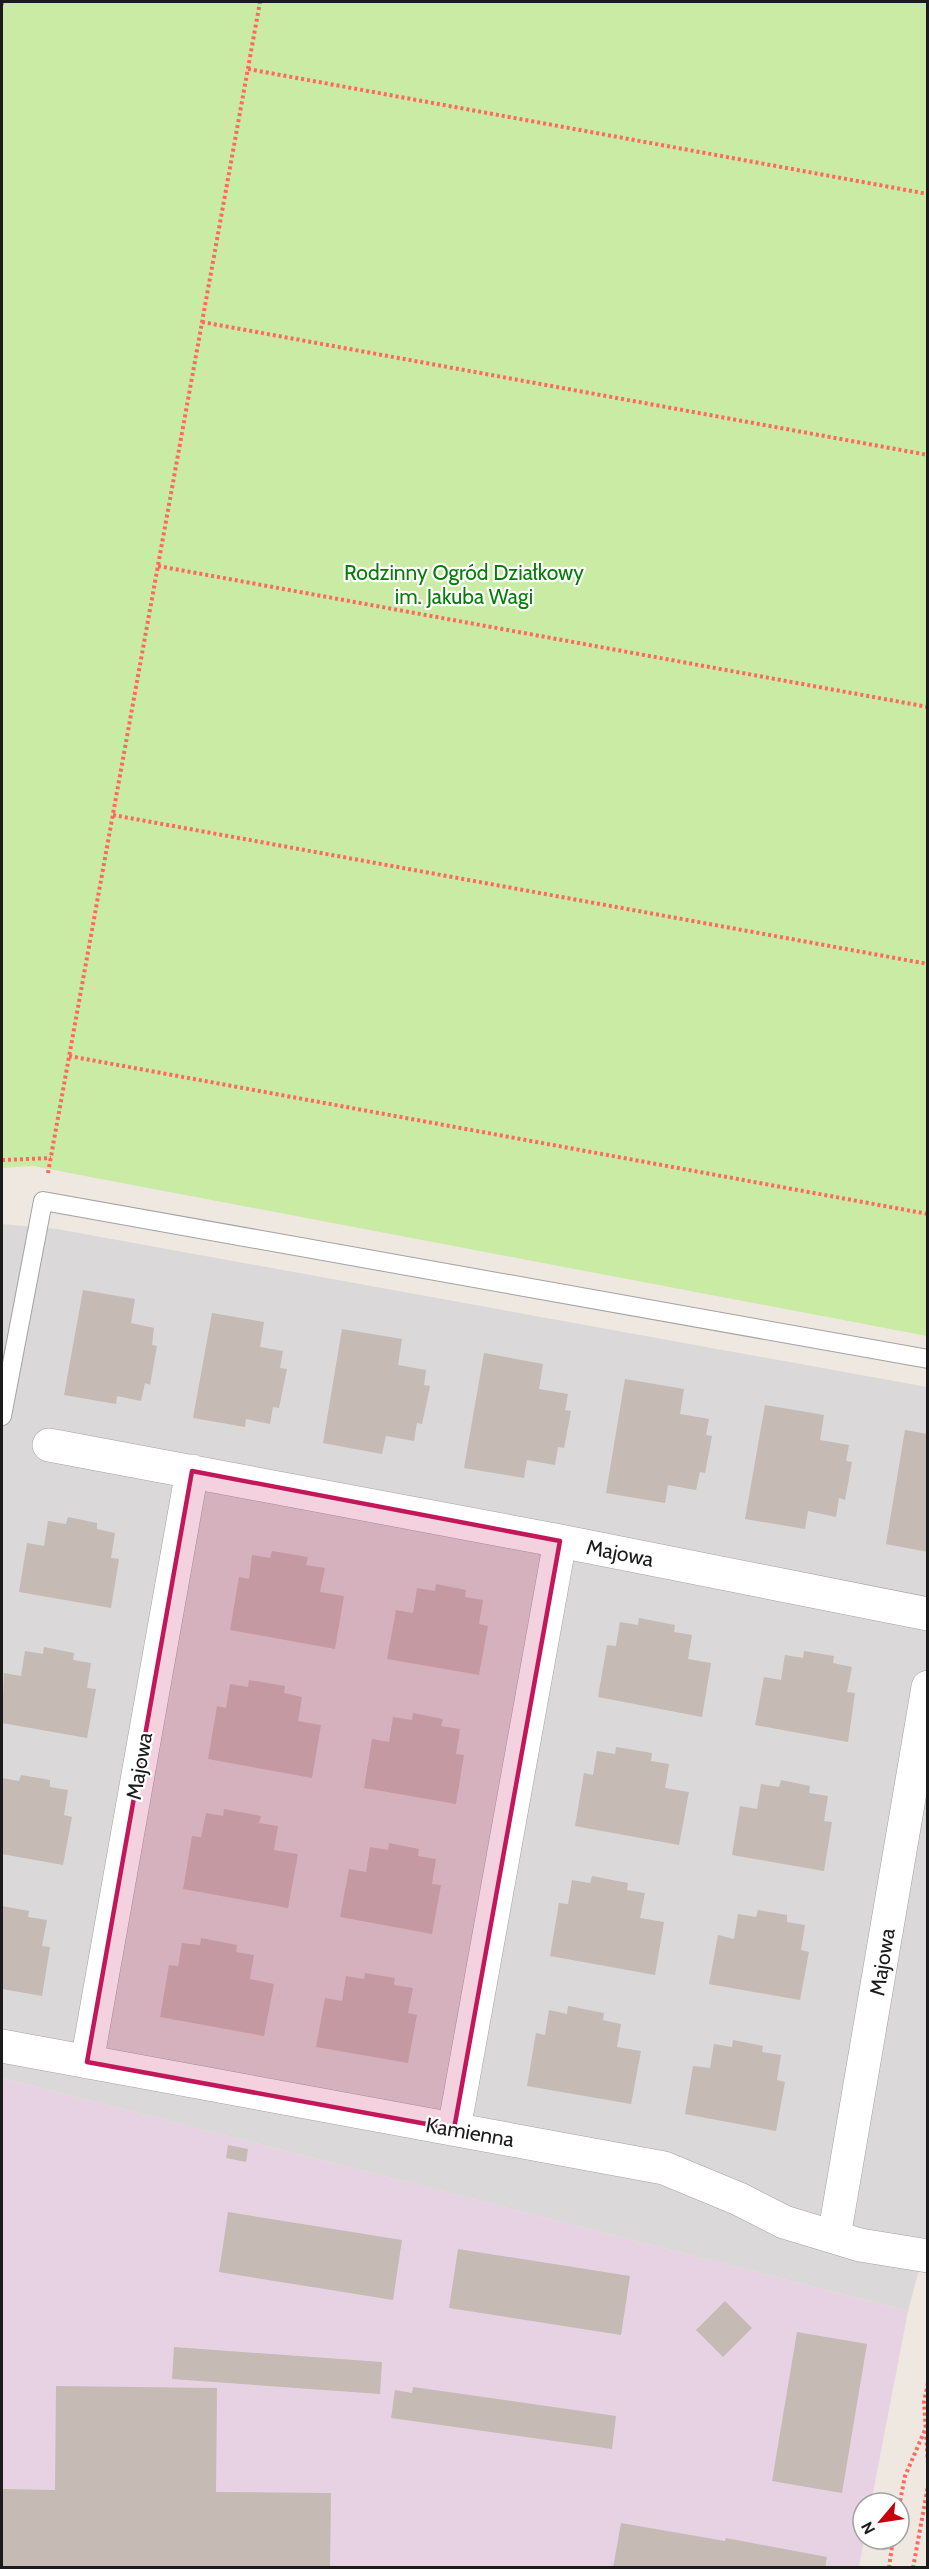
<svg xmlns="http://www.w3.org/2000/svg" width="929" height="2569" font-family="Cabin,sans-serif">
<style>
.residential{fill:#dad8d8}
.industrial{fill:#e7d2e4}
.grass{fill:#caeba3}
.building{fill:#c5bab4}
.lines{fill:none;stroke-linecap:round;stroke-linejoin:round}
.lane-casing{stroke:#a2a2a2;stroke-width:20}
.street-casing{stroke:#a2a2a2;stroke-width:34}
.path{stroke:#ff6860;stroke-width:4;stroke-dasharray:3 3;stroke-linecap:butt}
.lane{stroke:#fff;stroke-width:18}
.street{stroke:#fff;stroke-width:33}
.marked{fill:#c2185b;fill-opacity:0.2;stroke:#c2185b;stroke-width:4.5;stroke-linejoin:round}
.labels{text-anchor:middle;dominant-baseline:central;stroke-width:4.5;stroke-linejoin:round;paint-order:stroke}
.park-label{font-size:21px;fill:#077c0a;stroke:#fff}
.street-label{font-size:21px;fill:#1b1b1b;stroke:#fff}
</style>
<rect width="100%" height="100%" fill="#eee8e0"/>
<!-- residential -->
<path class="residential" d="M2,1224L57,1229L927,1387L928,2236L908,2311L2,2078Z"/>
<!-- industrial -->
<path class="industrial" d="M2,2078L908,2311L871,2503H863L864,2539L859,2567H2Z"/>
<!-- grass -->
<path class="grass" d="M2,2H927V1336L33,1166L2,1168Z"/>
<!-- building -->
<path class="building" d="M83,1290L135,1299L131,1323L154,1328L152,1345L157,1346L150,1385L145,1383L141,1401L117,1396L116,1404L64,1395Z
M212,1313L264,1322L260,1347L283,1351L280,1368L287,1369L279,1408L273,1407L270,1424L246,1419L245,1427L193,1418Z
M342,1329L402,1339L398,1365L426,1370L424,1385L430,1386L422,1424L417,1423L414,1441L386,1436L382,1454L323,1443Z
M484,1353L543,1364L539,1389L568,1394L565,1410L571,1411L564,1448L558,1447L555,1465L527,1460L524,1478L464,1468Z
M625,1379L684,1389L680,1414L709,1419L706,1435L712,1436L705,1473L700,1472L696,1490L668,1485L665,1503L606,1493Z
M765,1405L824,1415L820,1440L849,1445L846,1461L852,1462L845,1500L839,1498L836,1517L808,1511L805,1529L745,1519Z
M905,1430L928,1434V1552L886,1544Z
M68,1517L97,1523V1529L115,1533L111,1558L119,1559L111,1608L19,1592L27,1543L44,1546L48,1521L66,1524Z
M272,1551L308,1557L306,1565L325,1568L320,1592L344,1596L335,1649L230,1630L239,1577L249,1579L252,1555L270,1558Z
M436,1584L466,1590L465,1597L483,1600L479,1624L488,1626L479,1675L387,1659L396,1610L413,1613L417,1588L435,1591Z
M639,1618L675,1625L674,1632L692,1635L688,1659L711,1663L702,1717L598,1697L607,1645L616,1646L620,1622L638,1625Z
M44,1647L74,1653L73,1660L91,1663L87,1688L96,1689L87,1738L2,1723L4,1673L21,1676L25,1651L43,1654Z
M804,1651L834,1656L833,1663L852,1667L847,1692L855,1693L848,1742L755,1725L764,1677L781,1680L785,1655L803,1658Z
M249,1680L285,1686L284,1693L302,1697L298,1721L321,1725L312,1778L208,1759L217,1706L226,1708L230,1684L248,1687Z
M413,1713L443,1719L441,1726L460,1729L456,1754L464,1755L456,1804L364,1788L372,1739L389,1742L393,1717L412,1720Z
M616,1747L652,1753L651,1761L669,1764L665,1788L689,1792L679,1845L575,1826L584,1773L593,1775L597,1751L615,1754Z
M21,1775L50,1780V1787L68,1790L64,1815L72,1817L63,1865L2,1854V1778L19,1781Z
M781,1780L810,1786L809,1793L828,1796L824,1821L832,1822L824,1871L732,1855L740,1806L757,1809L761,1784L779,1787Z
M224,1809L261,1816L259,1823L278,1826L274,1850L298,1854L288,1908L183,1889L192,1836L201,1837L206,1813L223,1816Z
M389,1843L419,1849L418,1856L436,1859L432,1884L441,1885L432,1934L340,1917L349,1869L366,1872L370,1847L388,1850Z
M592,1876L628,1883L627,1890L645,1893L640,1918L664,1922L655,1975L550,1956L559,1903L568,1904L572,1880L590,1883Z
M2,1906L29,1911L28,1917L47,1920L42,1946L50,1947L42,1996L2,1989Z
M758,1910L787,1915V1922L805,1925L801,1950L809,1952L800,2000L709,1984L718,1935L734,1939L738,1914L756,1917Z
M201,1938L237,1945L236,1952L254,1955L250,1979L274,1984L264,2036L160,2017L169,1965L178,1966L182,1943L200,1945Z
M365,1973L395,1978L394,1985L413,1988L408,2013L417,2015L408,2063L316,2047L325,1998L342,2001L346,1976L364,1979Z
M568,2006L604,2013L603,2020L621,2024L617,2047L641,2051L631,2104L527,2086L536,2033L545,2035L549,2010L567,2014Z
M733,2040L763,2046L762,2052L781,2055L777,2080L785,2082L776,2131L685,2114L693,2066L710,2068L714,2044L732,2047Z
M228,2145L248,2149L246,2162L226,2158Z
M228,2212L402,2240L393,2300L219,2272Z
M458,2249L630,2276L621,2335L449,2308Z
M725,2301L752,2328L723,2357L696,2330Z
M797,2332L867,2344L842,2493L772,2481Z
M174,2347L382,2362L380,2394L172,2379Z
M56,2386L217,2388L216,2492L331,2493L330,2568H2V2489L55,2490Z
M413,2387L616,2416L612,2449L391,2418L395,2390L412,2393Z
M621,2523L725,2541L726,2538L827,2557L825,2568H613Z"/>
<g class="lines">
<defs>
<path id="lane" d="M2,1416L43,1201L928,1359"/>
<path id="street" d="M49,1445L560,1541L928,1614
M2,2046L664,2168L739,2199L784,2222L860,2245L928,2256
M87,2062L192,1471
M454,2129L560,1541
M834,2237L928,1687"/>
</defs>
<!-- lane casing -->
<use href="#lane" class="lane-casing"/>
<!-- street casing -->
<use href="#street" class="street-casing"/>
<!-- path -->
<path class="path" d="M2,5V2
M248,69L928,194
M202,322L928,455
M158,566L928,707
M113,815L928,964
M69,1056L928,1214
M2,1160L51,1158
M48,1173L260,2
M928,2383L924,2402L928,2464
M899,2507L905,2476L928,2423
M889,2568L893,2539
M913,2568L928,2486"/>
<!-- lane -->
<use href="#lane" class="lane"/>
<!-- street -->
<use href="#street" class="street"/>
</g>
<!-- marked area -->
<path class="marked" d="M192,1471L560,1541L454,2129L87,2062Z"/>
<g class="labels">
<!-- park labels -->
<g class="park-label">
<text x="464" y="572">Rodzinny Ogród Działkowy<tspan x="464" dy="24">im. Jakuba Wagi</tspan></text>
</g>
<!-- street labels -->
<g class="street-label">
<text transform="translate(620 1553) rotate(11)">Majowa</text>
<text transform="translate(139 1766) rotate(-80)">Majowa</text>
<text transform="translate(882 1962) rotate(-81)">Majowa</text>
<text transform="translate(470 2132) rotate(10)">Kamienna</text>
</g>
</g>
<!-- border -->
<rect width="929" height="2569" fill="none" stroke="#1b1b1b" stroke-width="6"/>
<!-- north arrow -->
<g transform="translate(881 2521) rotate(241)"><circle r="28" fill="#ffffff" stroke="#a4a4a4" stroke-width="1.5"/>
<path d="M0-4.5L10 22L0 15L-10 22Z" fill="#c7000b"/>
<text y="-9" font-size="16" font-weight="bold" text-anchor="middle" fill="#1b1b1b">N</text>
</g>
</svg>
